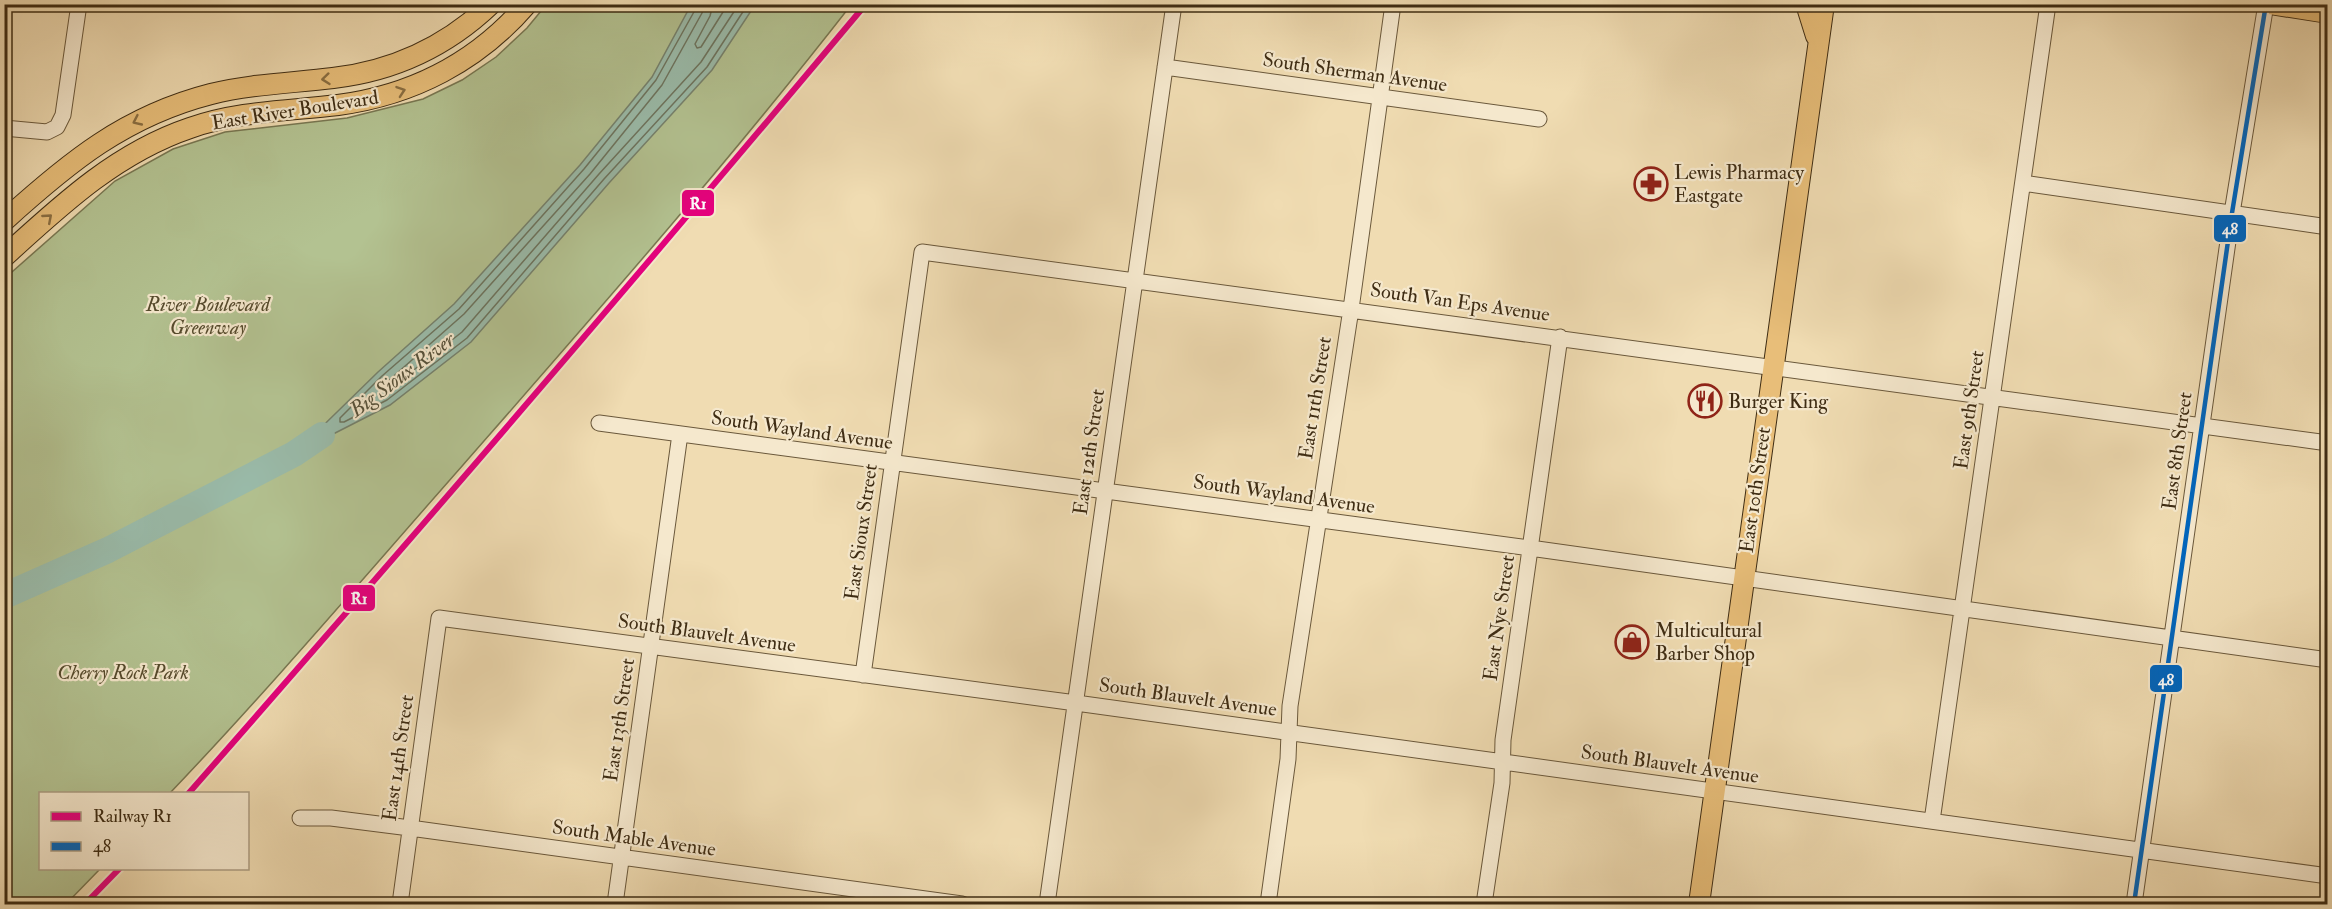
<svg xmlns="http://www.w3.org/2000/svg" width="2332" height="909" font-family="'IM FELL Double Pica',serif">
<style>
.green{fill:#b3c291;stroke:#787752;stroke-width:1.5}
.water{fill:#9abcab;stroke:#75826e;stroke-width:1.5}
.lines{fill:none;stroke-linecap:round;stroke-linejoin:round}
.shore{stroke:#6c745f;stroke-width:1.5}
.river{stroke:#9abcab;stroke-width:26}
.minor-casing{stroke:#6a583b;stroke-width:17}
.major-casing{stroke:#3e2c13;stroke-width:22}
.minor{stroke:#f5e8cd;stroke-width:15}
.major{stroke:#e8be79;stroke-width:20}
.bus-1-casing{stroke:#f5e8cd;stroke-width:9}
.bus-1{stroke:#0065bd;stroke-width:4.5}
.rail-1-casing{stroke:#f5e8cd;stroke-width:10}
.rail-1{stroke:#e5007d;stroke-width:6}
.oneway{stroke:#8a6e41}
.labels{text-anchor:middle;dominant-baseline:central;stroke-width:4.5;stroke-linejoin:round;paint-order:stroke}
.street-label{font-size:20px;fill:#3e2c13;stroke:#f5e8cd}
.poi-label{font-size:20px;fill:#3e2c13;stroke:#f5e8cd;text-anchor:start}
.park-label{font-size:20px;font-style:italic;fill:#554a2c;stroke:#f5e8cd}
.water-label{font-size:21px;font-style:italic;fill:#555039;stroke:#f5e8cd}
.line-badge{stroke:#f5e8cd;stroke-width:2}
.badge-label{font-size:16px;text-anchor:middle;font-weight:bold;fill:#fff}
</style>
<rect width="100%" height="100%" fill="#f0dcb2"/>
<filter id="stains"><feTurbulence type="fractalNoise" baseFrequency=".00333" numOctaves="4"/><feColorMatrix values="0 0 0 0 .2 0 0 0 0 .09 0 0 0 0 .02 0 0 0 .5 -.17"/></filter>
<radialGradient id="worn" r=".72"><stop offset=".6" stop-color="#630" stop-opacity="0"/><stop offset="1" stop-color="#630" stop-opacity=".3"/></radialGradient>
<!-- green -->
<path class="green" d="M546,5H851C728,163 595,314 463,465C366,575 271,687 170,793L40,794V868L100,869L66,904H5V596L108,550L260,471L5,595L4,279L115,181L173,149L225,132L347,118L423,99L462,80L496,57L527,28Z"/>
<!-- water -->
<path class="water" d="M691,5H755L712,70L609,183L471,342L390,405L294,454L378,372L454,304L580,165L652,77Z"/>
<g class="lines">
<!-- shore -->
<path class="shore" d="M696,4L695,10L656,80L584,169L459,309L382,376L340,418V422H344L387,400L467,338L604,179L707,67L748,4
M704,4L702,13L662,85L590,174L464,314L387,382L382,387L383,391H387L462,332L599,174L701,62L739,4
M713,4L710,16L695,44L697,48L701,47L728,4"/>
<!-- river -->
<path class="river" d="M4,596L108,550L294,454L322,435"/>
<defs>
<path id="minor" d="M1165,67L1539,119
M4,128L47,132L57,127L63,115L79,4
M2023,183L2328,227
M599,423L1530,548L2328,660
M863,675L922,252L2328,443
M300,818H331L410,828L962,904
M1932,821L2048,4
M400,904L439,618L1076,703L2328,876
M615,904L680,434
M1047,904L1174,4
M1268,904L1288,759L1290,706L1351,309L1393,4
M1484,904L1502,783L1503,740L1560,337
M2134,904L2232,213L2266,4"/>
<path id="major" d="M1806,4L1816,36
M2270,4L2328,13
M4,221C69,162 125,116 211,94C251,84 293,83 333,78C394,71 447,46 491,4
M4,257C61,205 116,153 190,128C238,111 288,111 338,105C413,95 478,61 527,4
M1699,904L1824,4"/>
</defs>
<!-- minor casing -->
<use href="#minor" class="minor-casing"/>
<!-- major casing -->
<use href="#major" class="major-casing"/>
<!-- minor -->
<use href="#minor" class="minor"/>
<!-- major -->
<use href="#major" class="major"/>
<defs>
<path id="bus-1" d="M2134,904L2232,213L2266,4"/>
</defs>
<!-- bus-1 casing -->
<use href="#bus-1" class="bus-1-casing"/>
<!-- bus-1 -->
<use href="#bus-1" class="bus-1"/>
<defs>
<path id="rail-1" d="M188,794C417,533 643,270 866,4
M85,904L120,868"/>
</defs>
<!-- rail-1 casing -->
<use href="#rail-1" class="rail-1-casing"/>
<!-- rail-1 -->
<use href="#rail-1" class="rail-1"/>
</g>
<!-- one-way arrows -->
<defs><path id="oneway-chevron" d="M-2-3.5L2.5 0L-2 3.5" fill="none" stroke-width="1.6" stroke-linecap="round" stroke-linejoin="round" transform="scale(1.5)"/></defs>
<g class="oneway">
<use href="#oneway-chevron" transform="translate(326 79) rotate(174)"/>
<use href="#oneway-chevron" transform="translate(401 91) rotate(-19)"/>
<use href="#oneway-chevron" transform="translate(137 121) rotate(155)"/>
<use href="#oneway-chevron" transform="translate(48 218) rotate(-41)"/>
</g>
<!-- icons -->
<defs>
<symbol id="pharmacy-ring" viewBox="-11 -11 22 22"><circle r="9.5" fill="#f5e8cd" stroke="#8f2418" stroke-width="1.5"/><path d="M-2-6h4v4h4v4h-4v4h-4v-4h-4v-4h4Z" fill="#8f2418"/></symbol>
<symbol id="restaurant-ring" viewBox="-11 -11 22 22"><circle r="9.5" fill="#f5e8cd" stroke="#8f2418" stroke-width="1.5"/><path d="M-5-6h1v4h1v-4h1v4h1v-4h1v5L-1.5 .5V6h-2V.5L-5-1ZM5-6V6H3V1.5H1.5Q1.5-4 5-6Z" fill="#8f2418"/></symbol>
<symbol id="shop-ring" viewBox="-11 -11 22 22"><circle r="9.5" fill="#f5e8cd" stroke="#8f2418" stroke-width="1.5"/><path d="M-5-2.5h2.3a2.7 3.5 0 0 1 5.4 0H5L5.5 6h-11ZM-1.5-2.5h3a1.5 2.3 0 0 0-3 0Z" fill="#8f2418"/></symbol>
</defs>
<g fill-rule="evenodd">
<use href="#pharmacy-ring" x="1632" y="165" width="38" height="38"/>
<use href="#restaurant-ring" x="1686" y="382" width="38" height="38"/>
<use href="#shop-ring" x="1613" y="623" width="38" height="38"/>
</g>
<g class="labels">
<!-- street labels -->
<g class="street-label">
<text transform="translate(1355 72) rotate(8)">South Sherman Avenue</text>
<text transform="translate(295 110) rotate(-9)">East River Boulevard</text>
<text transform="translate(1460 302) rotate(8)">South Van Eps Avenue</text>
<text transform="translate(1315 398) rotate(-81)">East 11th Street</text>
<text transform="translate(1969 410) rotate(-82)">East 9th Street</text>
<text transform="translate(802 430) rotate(8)">South Wayland Avenue</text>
<text transform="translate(2177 451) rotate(-82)">East 8th Street</text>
<text transform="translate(1089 452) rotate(-82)">East 12th Street</text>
<text transform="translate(1755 490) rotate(-82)">East 10th Street</text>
<text transform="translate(1284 494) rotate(8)">South Wayland Avenue</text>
<text transform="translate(861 532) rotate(-82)">East Sioux Street</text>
<text transform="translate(1499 618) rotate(-82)">East Nye Street</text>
<text transform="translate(707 633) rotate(8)">South Blauvelt Avenue</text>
<text transform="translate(1188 697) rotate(8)">South Blauvelt Avenue</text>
<text transform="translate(619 720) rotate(-82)">East 13th Street</text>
<text transform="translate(398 758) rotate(-82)">East 14th Street</text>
<text transform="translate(1670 764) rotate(8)">South Blauvelt Avenue</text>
<text transform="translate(634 838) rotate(8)">South Mable Avenue</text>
</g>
<!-- poi labels -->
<g class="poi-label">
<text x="1674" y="172">Lewis Pharmacy<tspan x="1674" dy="23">Eastgate</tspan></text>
<text x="1728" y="401">Burger King</text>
<text x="1655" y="630">Multicultural<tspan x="1655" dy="23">Barber Shop</tspan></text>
</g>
<!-- park labels -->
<g class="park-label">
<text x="208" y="304">River Boulevard<tspan x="208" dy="23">Greenway</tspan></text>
<text x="123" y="672">Cherry Rock Park</text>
</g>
<!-- water labels -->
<g class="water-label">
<text transform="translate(402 375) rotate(-37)">Big Sioux River</text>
</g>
</g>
<g class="line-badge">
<rect x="681" y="189" width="34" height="28" rx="6" fill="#e5007d"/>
<rect x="2213" y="214" width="34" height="29" rx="6" fill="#0065bd"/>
<rect x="342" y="584" width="34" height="28" rx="6" fill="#e5007d"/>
<rect x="2149" y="664" width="34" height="29" rx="6" fill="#0065bd"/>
</g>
<g class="badge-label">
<text x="698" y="209">R1</text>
<text x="2230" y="234">48</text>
<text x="359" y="604">R1</text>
<text x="2166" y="685">48</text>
</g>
<!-- margin -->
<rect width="2332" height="909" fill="none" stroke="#f0dcb2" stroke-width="24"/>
<rect x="6" y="6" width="2320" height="897" fill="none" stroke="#3e2c13" stroke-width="3"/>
<rect x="12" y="12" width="2308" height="885" fill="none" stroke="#3e2c13" stroke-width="1.5"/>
<!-- legend -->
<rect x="39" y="792" width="210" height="78" fill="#f5e8cd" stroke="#ac9d83" stroke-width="1.5"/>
<rect x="51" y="812" width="30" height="9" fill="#e5007d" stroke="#ac9d83" stroke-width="1.5"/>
<text x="93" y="822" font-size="18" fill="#3e2c13">Railway R1</text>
<rect x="51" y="842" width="30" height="9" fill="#0065bd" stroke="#ac9d83" stroke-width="1.5"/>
<text x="93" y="852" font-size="18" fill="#3e2c13">48</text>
<rect width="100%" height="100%" filter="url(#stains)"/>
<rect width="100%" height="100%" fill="url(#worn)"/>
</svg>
